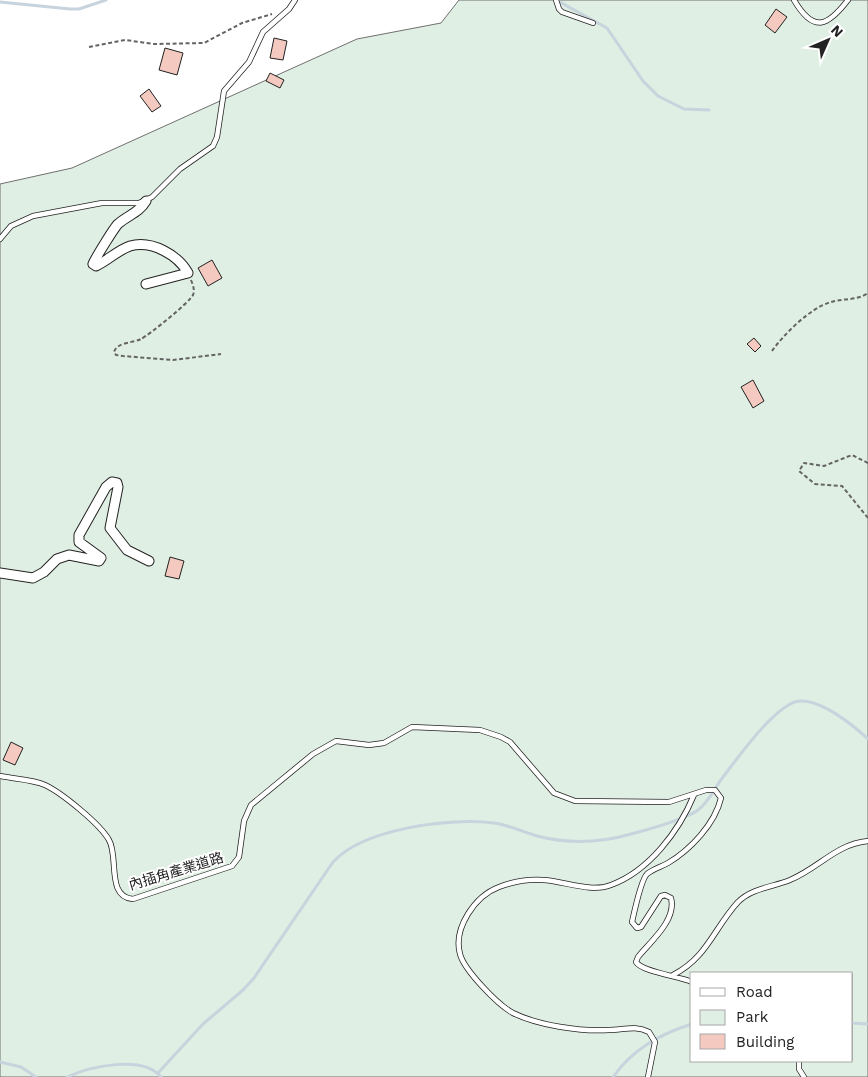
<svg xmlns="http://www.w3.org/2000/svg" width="868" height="1077" font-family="'Work Sans','Noto Sans TC',sans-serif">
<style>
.green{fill:#e0efe3;stroke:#6f6f6f;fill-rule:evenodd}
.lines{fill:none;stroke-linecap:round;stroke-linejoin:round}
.stream{stroke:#c7d3dd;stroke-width:3}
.building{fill:#f3c9c0;stroke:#222}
.service-casing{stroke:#222;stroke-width:6}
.minor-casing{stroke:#222;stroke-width:11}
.path{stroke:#646464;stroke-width:2;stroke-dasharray:4 2.5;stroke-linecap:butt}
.service{stroke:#fff;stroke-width:4.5}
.minor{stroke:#fff;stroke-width:9}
.labels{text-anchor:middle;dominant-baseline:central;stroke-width:4;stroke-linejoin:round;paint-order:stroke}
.street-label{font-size:14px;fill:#222;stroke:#fff}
</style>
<rect width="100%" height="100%" fill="#fff"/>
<!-- green -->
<path class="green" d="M459,0H868V1077H0V184L72,168L357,39L441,23ZM692,973H852V1061H692Z"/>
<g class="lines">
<!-- stream -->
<path class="stream" d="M556,0L607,28L643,81L658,96L684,109L709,110
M0,2L70,9H79L106,0
M852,1023L868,1024
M0,1062L21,1067L36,1077
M158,1073L203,1024L243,990L254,978L333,862C363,829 450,817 494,823C509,825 523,832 537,836C568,844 600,843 631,834C647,830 686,819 698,810C709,802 715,787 723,777C737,759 777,702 800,701C822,700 853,725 868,739
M67,1077C89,1067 143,1054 161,1077
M613,1077C633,1049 660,1034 692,1024"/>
</g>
<!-- building -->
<path class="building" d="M776,9L787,17L775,33L765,25Z
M274,38L287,41L283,60L270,58Z
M165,48L183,53L177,75L159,70Z
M270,73L284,80L280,88L266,81Z
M149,89L161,106L152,112L140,96Z
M212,260L222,278L208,286L198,268Z
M754,338L761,346L755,352L747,344Z
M753,380L764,401L753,408L741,387Z
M170,557L184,561L179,579L165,576Z
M11,742L23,748L15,765L3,760Z"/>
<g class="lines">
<defs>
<path id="service" d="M556,0L559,9L562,12L593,23
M794,0C814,34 828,26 848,0
M0,239L11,226L33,216L102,203H139L152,197L180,169L213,146L217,137L224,91L249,62L263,32L289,9L295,0
M0,776C14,779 32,779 45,785C62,793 100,824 109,840C119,857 106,897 133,899L232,866L239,857L244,821L251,805L313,754L336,741L369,745L384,743L412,727L480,730L501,737L510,742L554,793L575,801L669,802L706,790H715L721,798C715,824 690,850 668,863C661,867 653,869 647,874C641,880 634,913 632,922L637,928L641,927L661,896L665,895L671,898C677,920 650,942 638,957L636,962C642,972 679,976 692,982
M673,975C707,958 714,928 738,902C752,888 773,887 790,880C819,868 836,844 868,841
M799,1061V1069L804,1077
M648,1077L655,1042L649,1032C635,1025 624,1030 609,1030C581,1032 537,1025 513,1013C498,1005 464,970 460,954C453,928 475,896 499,887C512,882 529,879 543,880C564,881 591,893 611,885C649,871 679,831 694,795"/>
<path id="minor" d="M146,201C139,213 128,215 118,224C114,228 96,257 93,264L96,266C107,261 118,250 130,246C152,240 178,255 188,273L146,284
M0,573L33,578L44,572L57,559L69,555L99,561L101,558L79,542V535L106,487L112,482L117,483L118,487L110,528L127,550L149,561"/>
</defs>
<!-- service casing -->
<use href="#service" class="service-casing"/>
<!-- minor casing -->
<use href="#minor" class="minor-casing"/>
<!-- path -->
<path class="path" d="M89,47L125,40L154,44L204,43L242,23L272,14
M191,280C193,285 195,290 193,295C190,302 149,335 141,339C133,343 117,342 114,352L116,355L123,356L173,360L221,354
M772,351C784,334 810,308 831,302C843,298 857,301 868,293
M868,463L852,455L824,466L804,463L799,471L815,484L842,486L868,518"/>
<!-- service -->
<use href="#service" class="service"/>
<!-- minor -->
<use href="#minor" class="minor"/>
</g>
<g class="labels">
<!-- street labels -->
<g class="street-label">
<text transform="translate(176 871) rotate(-17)">內插角產業道路</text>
</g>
</g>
<!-- legend -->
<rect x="690" y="972" width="162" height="90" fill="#ffffff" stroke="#a7a7a7"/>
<rect x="700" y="988" width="25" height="8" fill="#ffffff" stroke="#a7a7a7"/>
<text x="736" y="997" font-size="15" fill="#222222">Road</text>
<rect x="700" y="1010" width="25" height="15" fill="#e0efe3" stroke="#a7a7a7"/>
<text x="736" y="1022" font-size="15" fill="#222222">Park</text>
<rect x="700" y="1034" width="25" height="15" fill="#f3c9c0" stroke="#a7a7a7"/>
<text x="736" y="1047" font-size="15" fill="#222222">Building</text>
<!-- north arrow -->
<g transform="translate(828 40) rotate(45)" stroke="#ffffff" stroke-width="4" paint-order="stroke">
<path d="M0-4L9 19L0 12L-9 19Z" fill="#222222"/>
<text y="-8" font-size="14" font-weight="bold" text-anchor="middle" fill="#222222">N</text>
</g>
</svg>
